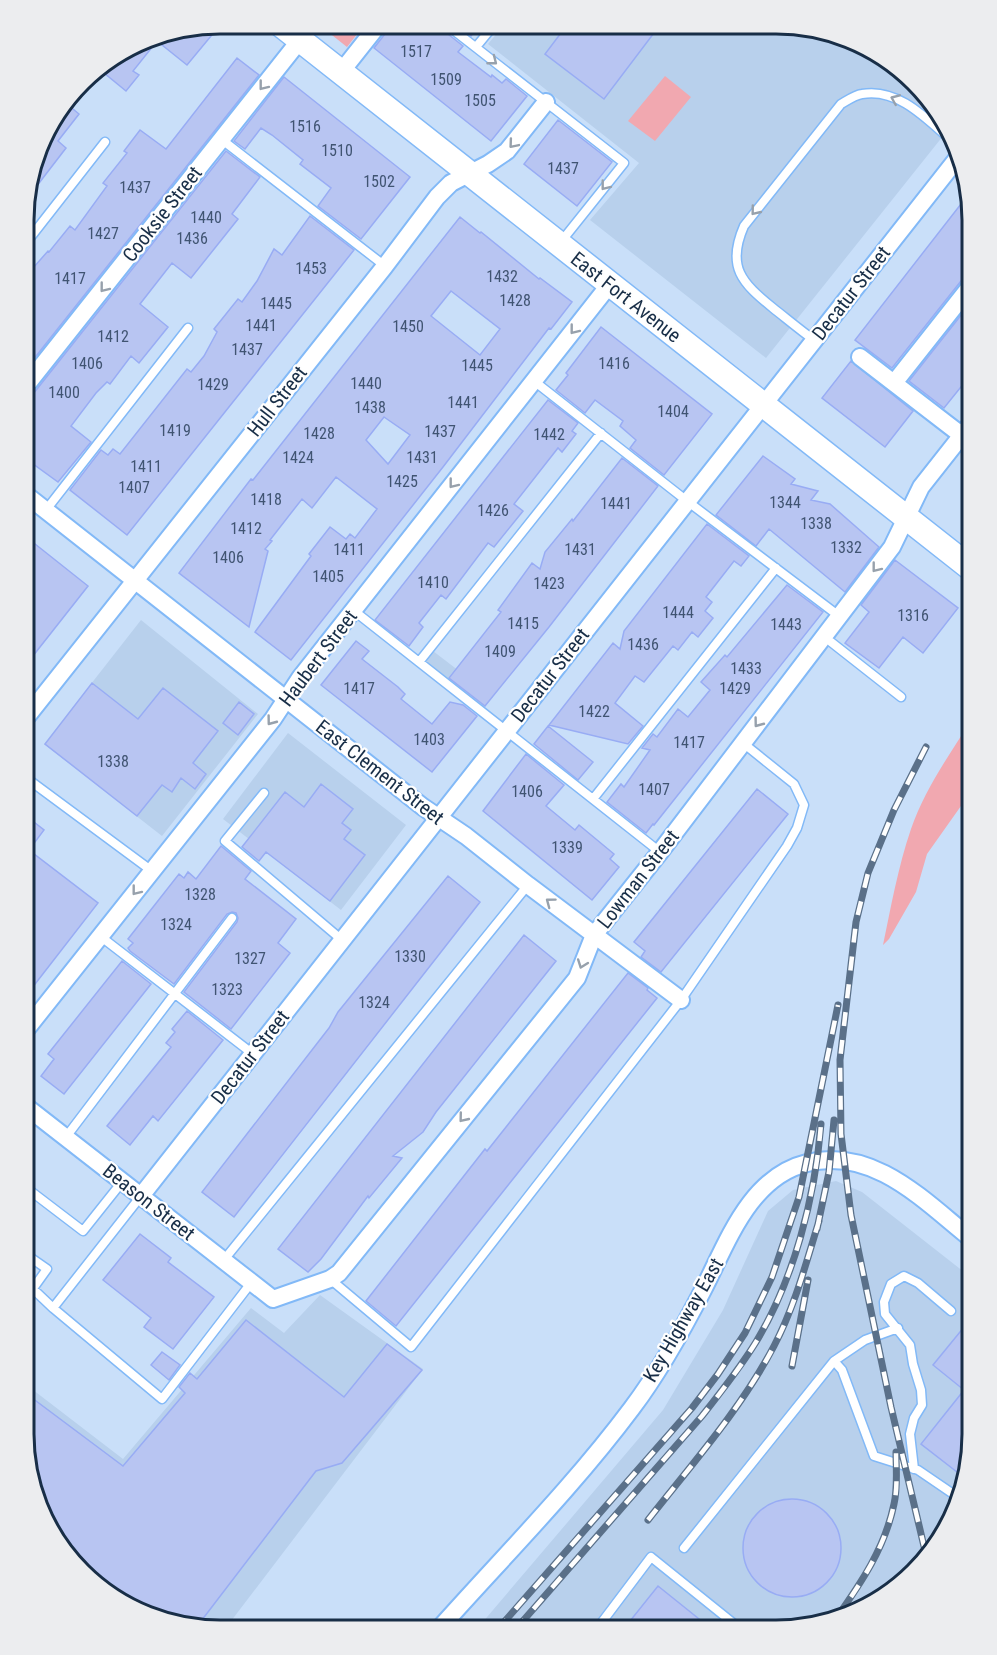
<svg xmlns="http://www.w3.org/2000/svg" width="997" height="1655" font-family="'Roboto Condensed',sans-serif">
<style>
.built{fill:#b8d0ec}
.green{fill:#f1a8b0}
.building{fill:#b8c5f2;stroke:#98acf4;stroke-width:1.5;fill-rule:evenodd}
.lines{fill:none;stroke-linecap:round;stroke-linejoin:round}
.lane-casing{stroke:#82b9f7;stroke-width:11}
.street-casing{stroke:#82b9f7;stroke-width:20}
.secondary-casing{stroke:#82b9f7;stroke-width:27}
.lane{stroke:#fff;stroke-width:8}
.street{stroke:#fff;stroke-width:16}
.secondary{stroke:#fff;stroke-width:24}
.rail-casing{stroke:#5a7089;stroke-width:7}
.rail{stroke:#fefefe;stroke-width:4.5;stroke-dasharray:14;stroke-linecap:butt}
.oneway{stroke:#97a1ac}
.labels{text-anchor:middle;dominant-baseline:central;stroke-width:4.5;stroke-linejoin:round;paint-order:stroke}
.number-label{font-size:16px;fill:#405472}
.street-label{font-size:20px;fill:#182e47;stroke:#fefefe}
.rim{fill:none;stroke:#182e47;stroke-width:3}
</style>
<rect width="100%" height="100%" fill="#c9dff9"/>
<!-- built -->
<path class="built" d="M504,25L803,26L897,65L947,131L766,358L590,220L639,163L488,44Z
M141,620L258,714L162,836L44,744Z
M433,651L493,697L484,708L425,661Z
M288,733L406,825L341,910L223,819Z
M836,1181L862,1192L973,1279V1448L962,1498L933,1554L852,1616L777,1631L476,1630L663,1410L723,1310L768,1211L793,1190Z
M320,1295L423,1369L225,1629H195L100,1590L39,1510L24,1435V1383L123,1459L251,1308L284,1333Z"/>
<!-- green -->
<path class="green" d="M318,24H365L347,47Z
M665,76L691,97L655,141L628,121Z
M973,717V789L927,854L916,892L889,939L883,945C891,907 898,867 911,829C925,788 951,753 973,717Z"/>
<!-- building -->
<path class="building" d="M221,24L187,65L157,41L133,71L139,75L126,91L98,68L145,39Z
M392,25H441L443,30L463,46L458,52L491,77L492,75L502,83L506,79L527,96L491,141L374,48Z
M457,25H480L471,36Z
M567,25H660L604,99L545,54Z
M237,58L259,75L25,370L26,276L48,251L49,252L70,226L75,230L107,186L103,183L127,153L124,151L140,130L166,149Z
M284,77L410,177L361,239L318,206L331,188L300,164L303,160L272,135L261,128L245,149L234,141Z
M67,104L79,114L58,141L66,148L26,200L44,133Z
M558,120L612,162L577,206L524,164Z
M226,151L260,177L232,214L238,219L191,278L172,263L140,304L168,327L139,363L131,356L110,384L107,382L96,393L71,426L91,442L58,482L25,458V397L33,394Z
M968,195L973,220V273L965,276L892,368L855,340Z
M310,216L354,250L127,535L70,490L101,450L108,455L113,449L120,454L187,369L191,372L204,356L217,332L214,329L238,299L242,302L257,281L274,249L282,255Z
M460,217L480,233L481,232L539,279L540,278L572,302L551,329L549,328L443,467L291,660L255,632L311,556L309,554L330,527L346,539L350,534L355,538L377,509L336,477L312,508L302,499L270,540L272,541L265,549L268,551L249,627L179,573L251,479L253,480ZM451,291L500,329L480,355L431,316ZM384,417L410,435L388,464L366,440Z
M973,300V372L944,408L909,381Z
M601,327L712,414L664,475L630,448L636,440L620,426L623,421L595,400L585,413L556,390L568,375L566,373Z
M851,361L913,411L885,447L822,398Z
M548,400L578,423L572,431L576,434L562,452L558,448L514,504L523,511L494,547L488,543L446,599L441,595L419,623L423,627L409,646L375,620Z
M763,456L795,479L791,484L818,491L811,500L830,504L879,547L845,592L769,529L756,546L716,515Z
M622,458L658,486L549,627L485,706L449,678L501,612L498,610L532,563L540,569L545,552L572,519L573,521Z
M707,524L749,556L741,566L734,561L706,597L712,602L705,611L713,618L698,637L692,632L678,650L673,646L644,682L635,676L615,703L643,726L628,744L549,725L613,643L620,649L624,631Z
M25,536L88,586L25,666Z
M895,560L958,608L923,653L903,637L879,668L845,643L869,612L861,605Z
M787,585L823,612L654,825L653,824L646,833L607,802L621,784L624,787L650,750L642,748L653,734L657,737L678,709L688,717L710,690L701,682L725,655L727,657Z
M356,641L369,651L362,659L398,687L405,694L401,699L432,724L450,702L463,705L477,716L432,772L321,685Z
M92,683L138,719L163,688L218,731L193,763L206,774L195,789L181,778L172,792L162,785L137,816L45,744Z
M239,702L254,714L238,735L223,723Z
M548,726L593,762L578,780L534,744Z
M526,754L564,785L546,806L575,830L579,825L614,854L610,859L619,867L592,900L483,811Z
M321,784L353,809L342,823L351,830L344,839L365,855L330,901L266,852L259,861L242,847L285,792L304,807Z
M757,789L788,814L661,972L641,957L645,951L634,942Z
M25,815L44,830L29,850L98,903L25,997Z
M221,846L251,871L245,879L296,919L278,943L290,953L231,1029L184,992L237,922L238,918L236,913L232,912L227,914L174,984L130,951L128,948L133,943L128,939L179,874L184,878L188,872L196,879Z
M448,876L480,902L234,1217L202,1192L329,1028L338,1012Z
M524,935L556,961L436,1112L423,1132L393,1156L402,1158L369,1198L368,1196L321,1259L308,1272L278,1249Z
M122,961L151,984L64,1094L41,1076L54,1059L48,1054Z
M628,973L648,988L647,990L657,998L396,1326L366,1301L485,1149L487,1151Z
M187,1011L223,1040L158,1121L153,1116L130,1145L107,1126L171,1047L166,1043L175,1032L172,1029Z
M140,1234L171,1258L168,1262L214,1297L173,1349L144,1327L151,1318L103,1280Z
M973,1316V1448L966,1479L921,1444L964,1390L933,1365Z
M246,1320L344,1397L387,1344L422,1370L342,1463L316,1471L195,1629L100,1590L39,1510L24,1435V1392L123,1466L185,1393L179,1387L190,1373L197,1379Z
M162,1352L180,1365L169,1380L151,1365Z
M743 1548a49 49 0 1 1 98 0a49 49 0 1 1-98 0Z
M658,1586L714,1631H622Z"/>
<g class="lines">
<defs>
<path id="lane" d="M447,25L624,163L560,243
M476,47L494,25
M221,139L385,266
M26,243L105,142
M814,340C800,330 787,319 773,308C742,283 726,267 744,226L841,104C848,100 855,95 862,94C901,87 931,124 958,146
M534,381L687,501L839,616
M46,510L188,328
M25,513L35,502
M353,610L660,852
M831,642L901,697
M419,662L601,433
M25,777L152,871
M264,793L225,841L342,940
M593,799L776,568
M100,936L253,1054
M66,1137L232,918
M24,1186L83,1231L122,1182
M141,1196L53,1308L162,1399L251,1283
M223,1261L528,885
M330,1279L411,1347L681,1000L787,846L797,828L804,805L794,784L743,743
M33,1289L53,1308
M24,1301L47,1269L24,1253
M834,1361L865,1340L898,1328
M914,1469L910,1434L914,1418L922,1405L921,1390L913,1364L910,1345L885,1314L884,1302L891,1284L904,1276L918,1283L951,1311
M684,1548L834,1361L842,1370L874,1456L918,1470L962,1500
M596,1630L651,1557L743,1631"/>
<path id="street" d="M341,72L379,24
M860,357L973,444
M894,383L973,283
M25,387L300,40
M25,494L423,807L466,836L528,885L681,1000
M25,719L385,266L437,197L451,183L488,164L507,151L546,102
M25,1031L273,719L300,678L610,284
M24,1105L273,1299L330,1279L339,1273L577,978L594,935L660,852L892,547L921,487L973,421
M141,1196L960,155
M438,1630C503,1557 573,1487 632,1408C660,1371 683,1329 704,1288C728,1241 750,1177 807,1163C874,1146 925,1202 973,1240"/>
<path id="secondary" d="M280,24L973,570"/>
</defs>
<!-- lane casing -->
<use href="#lane" class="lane-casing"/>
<!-- street casing -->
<use href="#street" class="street-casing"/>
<!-- secondary casing -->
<use href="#secondary" class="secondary-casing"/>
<!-- lane -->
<use href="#lane" class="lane"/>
<!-- street -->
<use href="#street" class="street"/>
<!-- secondary -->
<use href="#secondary" class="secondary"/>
<defs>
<path id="rail" d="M926,747L894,810L868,873L856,922L840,1060L841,1134L851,1215L891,1407L927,1559
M817,1229L829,1172L834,1120
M792,1366L808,1280
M648,1520C692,1464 741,1409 774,1346C795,1306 806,1263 819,1221
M835,1620C861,1583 885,1548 894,1504C898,1487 896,1469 896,1452
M497,1630L692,1408L718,1374L745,1333L772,1277L799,1197L838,1005
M515,1630L702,1416C721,1392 740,1368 756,1342C794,1279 815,1198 821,1124"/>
</defs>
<!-- rail casing -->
<use href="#rail" class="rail-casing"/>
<!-- rail -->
<use href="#rail" class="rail"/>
</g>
<!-- one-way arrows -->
<defs><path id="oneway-chevron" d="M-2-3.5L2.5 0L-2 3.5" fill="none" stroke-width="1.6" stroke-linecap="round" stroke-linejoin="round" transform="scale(1.5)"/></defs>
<g class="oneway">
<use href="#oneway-chevron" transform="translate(493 61) rotate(38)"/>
<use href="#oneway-chevron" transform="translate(263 86) rotate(128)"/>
<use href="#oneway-chevron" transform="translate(895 99) rotate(-157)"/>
<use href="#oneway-chevron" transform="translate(513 144) rotate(130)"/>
<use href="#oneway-chevron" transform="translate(605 186) rotate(128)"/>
<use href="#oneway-chevron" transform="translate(755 211) rotate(129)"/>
<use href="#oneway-chevron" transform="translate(104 288) rotate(128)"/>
<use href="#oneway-chevron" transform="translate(574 330) rotate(128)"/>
<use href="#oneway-chevron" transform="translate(453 484) rotate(128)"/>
<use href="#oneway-chevron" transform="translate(876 568) rotate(128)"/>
<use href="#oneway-chevron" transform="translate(271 721) rotate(127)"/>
<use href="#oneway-chevron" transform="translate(758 723) rotate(127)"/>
<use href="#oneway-chevron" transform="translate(136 891) rotate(128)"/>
<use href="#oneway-chevron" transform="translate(550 902) rotate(-143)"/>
<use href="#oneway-chevron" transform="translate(582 964) rotate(110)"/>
<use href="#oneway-chevron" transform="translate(463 1118) rotate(129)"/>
</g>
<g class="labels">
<!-- number labels -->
<g class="number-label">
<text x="416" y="51">1517</text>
<text x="446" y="79">1509</text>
<text x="480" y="100">1505</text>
<text x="305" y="126">1516</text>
<text x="337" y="150">1510</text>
<text x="563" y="168">1437</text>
<text x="379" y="181">1502</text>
<text x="135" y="187">1437</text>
<text x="206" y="217">1440</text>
<text x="103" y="233">1427</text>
<text x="192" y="238">1436</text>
<text x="311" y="268">1453</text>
<text x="502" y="276">1432</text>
<text x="70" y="278">1417</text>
<text x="515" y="300">1428</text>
<text x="276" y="303">1445</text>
<text x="261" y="325">1441</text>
<text x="408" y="326">1450</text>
<text x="113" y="336">1412</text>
<text x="247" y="349">1437</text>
<text x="87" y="363">1406</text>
<text x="614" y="363">1416</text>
<text x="477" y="365">1445</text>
<text x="366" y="383">1440</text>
<text x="213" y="384">1429</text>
<text x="64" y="392">1400</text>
<text x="463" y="402">1441</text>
<text x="370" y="407">1438</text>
<text x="673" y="411">1404</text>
<text x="175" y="430">1419</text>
<text x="440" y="431">1437</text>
<text x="319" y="433">1428</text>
<text x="549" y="434">1442</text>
<text x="298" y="457">1424</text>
<text x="422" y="457">1431</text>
<text x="146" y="466">1411</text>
<text x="402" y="481">1425</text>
<text x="134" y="487">1407</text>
<text x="266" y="499">1418</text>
<text x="785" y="502">1344</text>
<text x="616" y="503">1441</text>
<text x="493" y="510">1426</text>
<text x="816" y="523">1338</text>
<text x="246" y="528">1412</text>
<text x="846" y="547">1332</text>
<text x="349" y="549">1411</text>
<text x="580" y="549">1431</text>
<text x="228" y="557">1406</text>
<text x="328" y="576">1405</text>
<text x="433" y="582">1410</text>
<text x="549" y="583">1423</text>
<text x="678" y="612">1444</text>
<text x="913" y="615">1316</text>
<text x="523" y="623">1415</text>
<text x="786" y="624">1443</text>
<text x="643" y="644">1436</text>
<text x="500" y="651">1409</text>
<text x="746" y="668">1433</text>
<text x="359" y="688">1417</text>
<text x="735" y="688">1429</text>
<text x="594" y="711">1422</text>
<text x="429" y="739">1403</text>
<text x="689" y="742">1417</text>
<text x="113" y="761">1338</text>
<text x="654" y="789">1407</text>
<text x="527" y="791">1406</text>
<text x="567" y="847">1339</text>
<text x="200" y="894">1328</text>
<text x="176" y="924">1324</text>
<text x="410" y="956">1330</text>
<text x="250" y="958">1327</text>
<text x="227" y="989">1323</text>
<text x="374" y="1002">1324</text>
</g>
<!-- street labels -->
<g class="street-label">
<text transform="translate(162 214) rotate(-52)">Cooksie Street</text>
<text transform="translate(851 293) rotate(-52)">Decatur Street</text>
<text transform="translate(626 297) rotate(38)">East Fort Avenue</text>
<text transform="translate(277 401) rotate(-52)">Hull Street</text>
<text transform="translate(318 658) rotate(-53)">Haubert Street</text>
<text transform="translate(550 675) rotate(-52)">Decatur Street</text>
<text transform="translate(380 772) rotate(38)">East Clement Street</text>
<text transform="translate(638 879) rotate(-52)">Lowman Street</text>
<text transform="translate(250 1057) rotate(-52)">Decatur Street</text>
<text transform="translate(149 1202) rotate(38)">Beason Street</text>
<text transform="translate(683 1320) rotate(-60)">Key Highway East</text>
</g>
</g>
<!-- crop -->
<path d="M0 0H997V1655H0ZM220 34H776A186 186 0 0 1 962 220V1434A186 186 0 0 1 776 1620H220A186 186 0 0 1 34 1434V220A186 186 0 0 1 220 34Z" fill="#ecedef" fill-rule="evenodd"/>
<path class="rim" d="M220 34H776A186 186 0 0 1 962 220V1434A186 186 0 0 1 776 1620H220A186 186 0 0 1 34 1434V220A186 186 0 0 1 220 34Z"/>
</svg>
